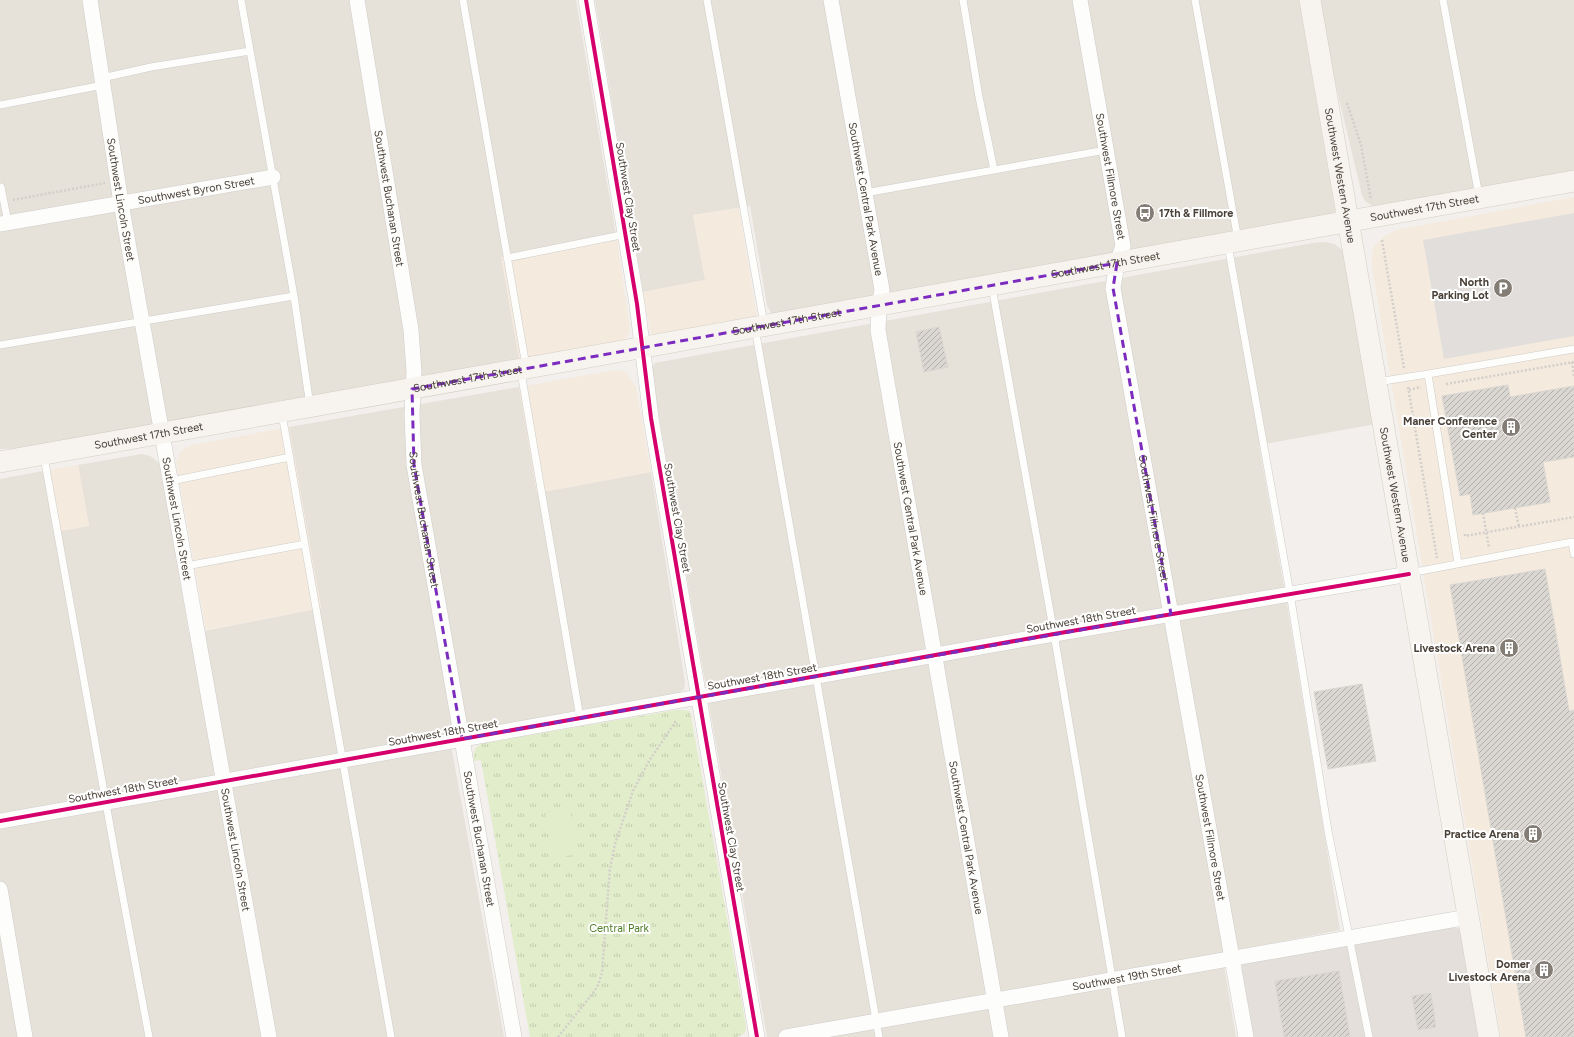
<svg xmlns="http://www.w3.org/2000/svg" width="1574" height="1037" font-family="Figtree,sans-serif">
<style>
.residential{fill:#e6e1d9}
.commercial{fill:#f5eade}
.industrial{fill:#e4dfdb}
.grass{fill:url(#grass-tufts)}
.pitch{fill:#e2edcb}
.parking{fill:#e1dedb}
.building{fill:url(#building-hatch);stroke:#dad6d1}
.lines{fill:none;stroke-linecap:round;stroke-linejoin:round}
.lane-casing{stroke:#d0cdc9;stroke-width:8}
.street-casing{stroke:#d0cdc9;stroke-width:16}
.secondary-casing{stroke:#d3cec4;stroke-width:22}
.path{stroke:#d2cfca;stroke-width:2.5;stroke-dasharray:2 2;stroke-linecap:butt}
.lane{stroke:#fdfdfc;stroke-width:7}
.street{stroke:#fdfdfc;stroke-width:15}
.secondary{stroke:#f7f4ef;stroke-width:21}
.cycleway-casing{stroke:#fff;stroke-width:6}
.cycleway{stroke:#d6006c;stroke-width:4}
.marked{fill:none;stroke:#7b2cbf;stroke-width:3;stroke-dasharray:8 5;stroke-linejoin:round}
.labels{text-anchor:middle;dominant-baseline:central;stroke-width:4;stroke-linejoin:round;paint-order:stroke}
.street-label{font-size:11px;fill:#494037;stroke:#fff}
.poi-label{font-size:11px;font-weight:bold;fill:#494037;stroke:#fff;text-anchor:end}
.park-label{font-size:11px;fill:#4f7e26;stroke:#fff}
</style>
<defs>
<pattern id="grass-tufts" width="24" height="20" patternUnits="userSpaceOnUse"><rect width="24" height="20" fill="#e2edcb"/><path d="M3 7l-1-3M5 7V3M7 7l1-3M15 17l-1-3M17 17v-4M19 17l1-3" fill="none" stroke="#c3ccaf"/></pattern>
<pattern id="building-hatch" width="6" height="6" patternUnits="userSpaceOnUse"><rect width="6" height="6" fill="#dad6d2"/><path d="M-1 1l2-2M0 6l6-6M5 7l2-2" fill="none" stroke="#b3afab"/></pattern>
</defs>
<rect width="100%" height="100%" fill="#f2efec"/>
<!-- residential -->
<path class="residential" d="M0,0H576L616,235L519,360L39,448L0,449Z
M595,0H1299L1335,210L1332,215L778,316L771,313L767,305L750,206L693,215L705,280L643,292Z
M1320,0H1574V173L1374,207L1365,201L1362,195L1334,77Z
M1326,242L1334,244L1344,251L1376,424L1259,445L1287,604L1340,930L1222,953L1236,1037H767L652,377V368L655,363L1313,243Z
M519,387L537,493L651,472L685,682L684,689L679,693L449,734L504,1037H0V479L43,471L54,532L89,526L78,465L142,454L150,456L158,462L162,472L189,634L321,608L289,427Z"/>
<!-- commercial -->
<path class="commercial" d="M1574,197V1037H1501L1372,267V253L1375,245L1385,236L1396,230Z
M739,208L757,318L654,336L650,330L643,292L705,280L693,215Z
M616,235L630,329L627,337L621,342L519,360L501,257Z
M617,370L626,372L636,387L651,472L537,493L519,387Z
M289,427L321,608L206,630L176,462L179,454L184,449L193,445Z
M78,465L89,526L54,532L43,471Z"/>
<!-- industrial -->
<path class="industrial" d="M1448,927L1458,928L1464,936L1481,1037H1251L1240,971L1242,965L1249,961Z"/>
<!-- grass -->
<path class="grass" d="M676,710H684L689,711L691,715L745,1020L746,1028L745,1033L737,1037H530L481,760L474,761C473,750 475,746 485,743Z"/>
<!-- pitch -->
<path class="pitch" d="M570,809L578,854L554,858L545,814Z"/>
<!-- parking -->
<path class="parking" d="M1574,213V336L1444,359L1423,240Z"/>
<!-- building -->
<path class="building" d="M939,327L948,367L924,372L916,332Z
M1508,385L1510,397L1574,386V457L1543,462L1550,502L1473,515L1470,494L1460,496L1442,396Z
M1545,569L1569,711L1574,710V1037H1526L1450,585Z
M1362,684L1376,761L1328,769L1314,692Z
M1339,971L1350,1037H1284L1275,981Z
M1431,993L1436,1027L1418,1030L1412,996Z"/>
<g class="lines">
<defs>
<path id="lane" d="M241,0L294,296L310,406
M463,0L526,366
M707,0L764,324
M963,0L979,97L994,170
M1195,0L1238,240
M1443,0L1479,196
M102,78L151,67L250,51
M0,105L103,85
M0,187H1L8,223
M865,193L1106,150
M1228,245L1290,593L1328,831L1369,1037
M507,258L626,234
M992,287L1054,634L1122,1037
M755,328L879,1037
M0,345L294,296
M521,372L580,718
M1428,374L1458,563
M1377,382L1428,374L1574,349
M282,414L391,1037
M44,457L119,876L149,1037
M171,481L290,457
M186,566L305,544
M1410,573L1572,542L1574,554"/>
<g id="street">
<path id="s1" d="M90,0L121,203L269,1037"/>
<path id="s2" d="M357,0L411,330L414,372L412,414L414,465L514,1037"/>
<path d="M586,0L637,304L651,418L757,1037"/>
<path id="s3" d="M831,0L882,290L879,306L878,330L1001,1037"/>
<path id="s4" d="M1080,0L1123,246L1117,263L1113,288L1246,1037"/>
<path id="s5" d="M0,224L273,177"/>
<path d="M0,821L1054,634L1409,574"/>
<path d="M0,889L25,1037"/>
<path id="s6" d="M786,1037L1468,917"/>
</g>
<g id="secondary">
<path id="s7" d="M1310,0L1489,1037"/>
<path id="s8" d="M0,462L1574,181"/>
</g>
</defs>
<!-- lane casing -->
<use href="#lane" class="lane-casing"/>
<!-- street casing -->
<use href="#street" class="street-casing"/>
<!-- secondary casing -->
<use href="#secondary" class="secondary-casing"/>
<!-- path -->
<path class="path" d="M1347,103L1361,145L1371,200
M13,200L105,183
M1382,240L1404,368
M1572,362L1574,376
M1446,384L1574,362
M1408,387L1437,558
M1409,390L1421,387
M1515,508L1519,527
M1483,513L1489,548
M1465,534V536L1574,517
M558,1037L593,993L598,985L602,973L610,868L615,844L633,791L649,761L676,721"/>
<!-- lane -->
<use href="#lane" class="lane"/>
<!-- street -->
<use href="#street" class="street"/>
<!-- secondary -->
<use href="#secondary" class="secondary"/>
<defs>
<path id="cycleway" d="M586,0L637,304L651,418L757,1037
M0,821L1054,634L1409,574"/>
</defs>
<!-- cycleway casing -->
<use href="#cycleway" class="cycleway-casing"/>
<!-- cycleway -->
<use href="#cycleway" class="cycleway"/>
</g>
<!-- marked area -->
<path class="marked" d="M1117,263L1113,288L1171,614L462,739L414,465L412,389Z"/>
<!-- icons -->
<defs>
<symbol id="bus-disc" viewBox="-11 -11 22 22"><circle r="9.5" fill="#847d76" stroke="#fff"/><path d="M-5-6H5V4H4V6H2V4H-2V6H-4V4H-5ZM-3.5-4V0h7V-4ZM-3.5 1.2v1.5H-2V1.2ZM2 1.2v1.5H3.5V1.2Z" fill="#fff"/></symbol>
<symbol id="parking-disc" viewBox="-11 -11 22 22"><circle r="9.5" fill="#847d76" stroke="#fff"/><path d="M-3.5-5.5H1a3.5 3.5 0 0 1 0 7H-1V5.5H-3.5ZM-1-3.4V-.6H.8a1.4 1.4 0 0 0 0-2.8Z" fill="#fff"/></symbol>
<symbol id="building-disc" viewBox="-11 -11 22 22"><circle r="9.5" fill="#847d76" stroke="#fff"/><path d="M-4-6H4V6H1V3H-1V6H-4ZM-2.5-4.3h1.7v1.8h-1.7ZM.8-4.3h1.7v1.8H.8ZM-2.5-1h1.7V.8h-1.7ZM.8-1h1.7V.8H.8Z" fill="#fff"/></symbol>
</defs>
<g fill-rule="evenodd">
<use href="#bus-disc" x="1134" y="202" width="22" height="22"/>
<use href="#parking-disc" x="1492" y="277" width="22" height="22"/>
<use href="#building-disc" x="1500" y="416" width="22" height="22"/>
<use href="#building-disc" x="1498" y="637" width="22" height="22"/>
<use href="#building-disc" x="1522" y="823" width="22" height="22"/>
<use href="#building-disc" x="1533" y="959" width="22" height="22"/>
</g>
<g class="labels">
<!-- street labels -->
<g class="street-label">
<text stroke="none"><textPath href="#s4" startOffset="179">Southwest Fillmore Street</textPath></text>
<text stroke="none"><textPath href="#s7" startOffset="178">Southwest Western Avenue</textPath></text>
<text stroke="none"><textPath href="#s5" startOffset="199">Southwest Byron Street</textPath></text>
<text transform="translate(628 197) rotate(81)">Southwest Clay Street</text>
<text stroke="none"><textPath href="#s2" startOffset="201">Southwest Buchanan Street</textPath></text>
<text stroke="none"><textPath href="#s3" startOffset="202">Southwest Central Park Avenue</textPath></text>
<text stroke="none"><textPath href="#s1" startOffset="202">Southwest Lincoln Street</textPath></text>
<text stroke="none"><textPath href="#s8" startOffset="1447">Southwest 17th Street</textPath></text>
<text stroke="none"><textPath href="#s8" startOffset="1123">Southwest 17th Street</textPath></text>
<text stroke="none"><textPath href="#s8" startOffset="799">Southwest 17th Street</textPath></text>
<text stroke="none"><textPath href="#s8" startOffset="475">Southwest 17th Street</textPath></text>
<text stroke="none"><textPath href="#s8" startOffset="151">Southwest 17th Street</textPath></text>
<text stroke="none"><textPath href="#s7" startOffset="502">Southwest Western Avenue</textPath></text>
<text transform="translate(677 518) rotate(80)">Southwest Clay Street</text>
<text stroke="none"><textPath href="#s4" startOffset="527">Southwest Fillmore Street</textPath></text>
<text stroke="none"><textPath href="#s1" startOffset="526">Southwest Lincoln Street</textPath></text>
<text stroke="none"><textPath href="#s2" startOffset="525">Southwest Buchanan Street</textPath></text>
<text stroke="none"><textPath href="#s3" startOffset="526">Southwest Central Park Avenue</textPath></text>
<text transform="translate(1081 620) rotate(-10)">Southwest 18th Street</text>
<text transform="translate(762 677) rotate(-10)">Southwest 18th Street</text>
<text transform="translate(443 733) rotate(-10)">Southwest 18th Street</text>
<text transform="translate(123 790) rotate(-10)">Southwest 18th Street</text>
<text transform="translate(731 837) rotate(80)">Southwest Clay Street</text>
<text stroke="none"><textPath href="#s4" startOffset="851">Southwest Fillmore Street</textPath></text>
<text stroke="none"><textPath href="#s3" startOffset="850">Southwest Central Park Avenue</textPath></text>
<text stroke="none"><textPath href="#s2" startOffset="849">Southwest Buchanan Street</textPath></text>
<text stroke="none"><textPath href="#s1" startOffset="862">Southwest Lincoln Street</textPath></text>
<text stroke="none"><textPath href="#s6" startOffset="346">Southwest 19th Street</textPath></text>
</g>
<!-- poi labels -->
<g class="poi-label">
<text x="1159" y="213" text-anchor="start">17th &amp; Fillmore</text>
<text x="1489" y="282">North<tspan x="1489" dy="13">Parking Lot</tspan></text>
<text x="1497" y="421">Maner Conference<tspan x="1497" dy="13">Center</tspan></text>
<text x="1495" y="648">Livestock Arena</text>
<text x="1519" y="834">Practice Arena</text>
<text x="1530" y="964">Domer<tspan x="1530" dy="13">Livestock Arena</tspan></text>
</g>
<!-- park labels -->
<g class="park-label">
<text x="619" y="928">Central Park</text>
</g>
</g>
</svg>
